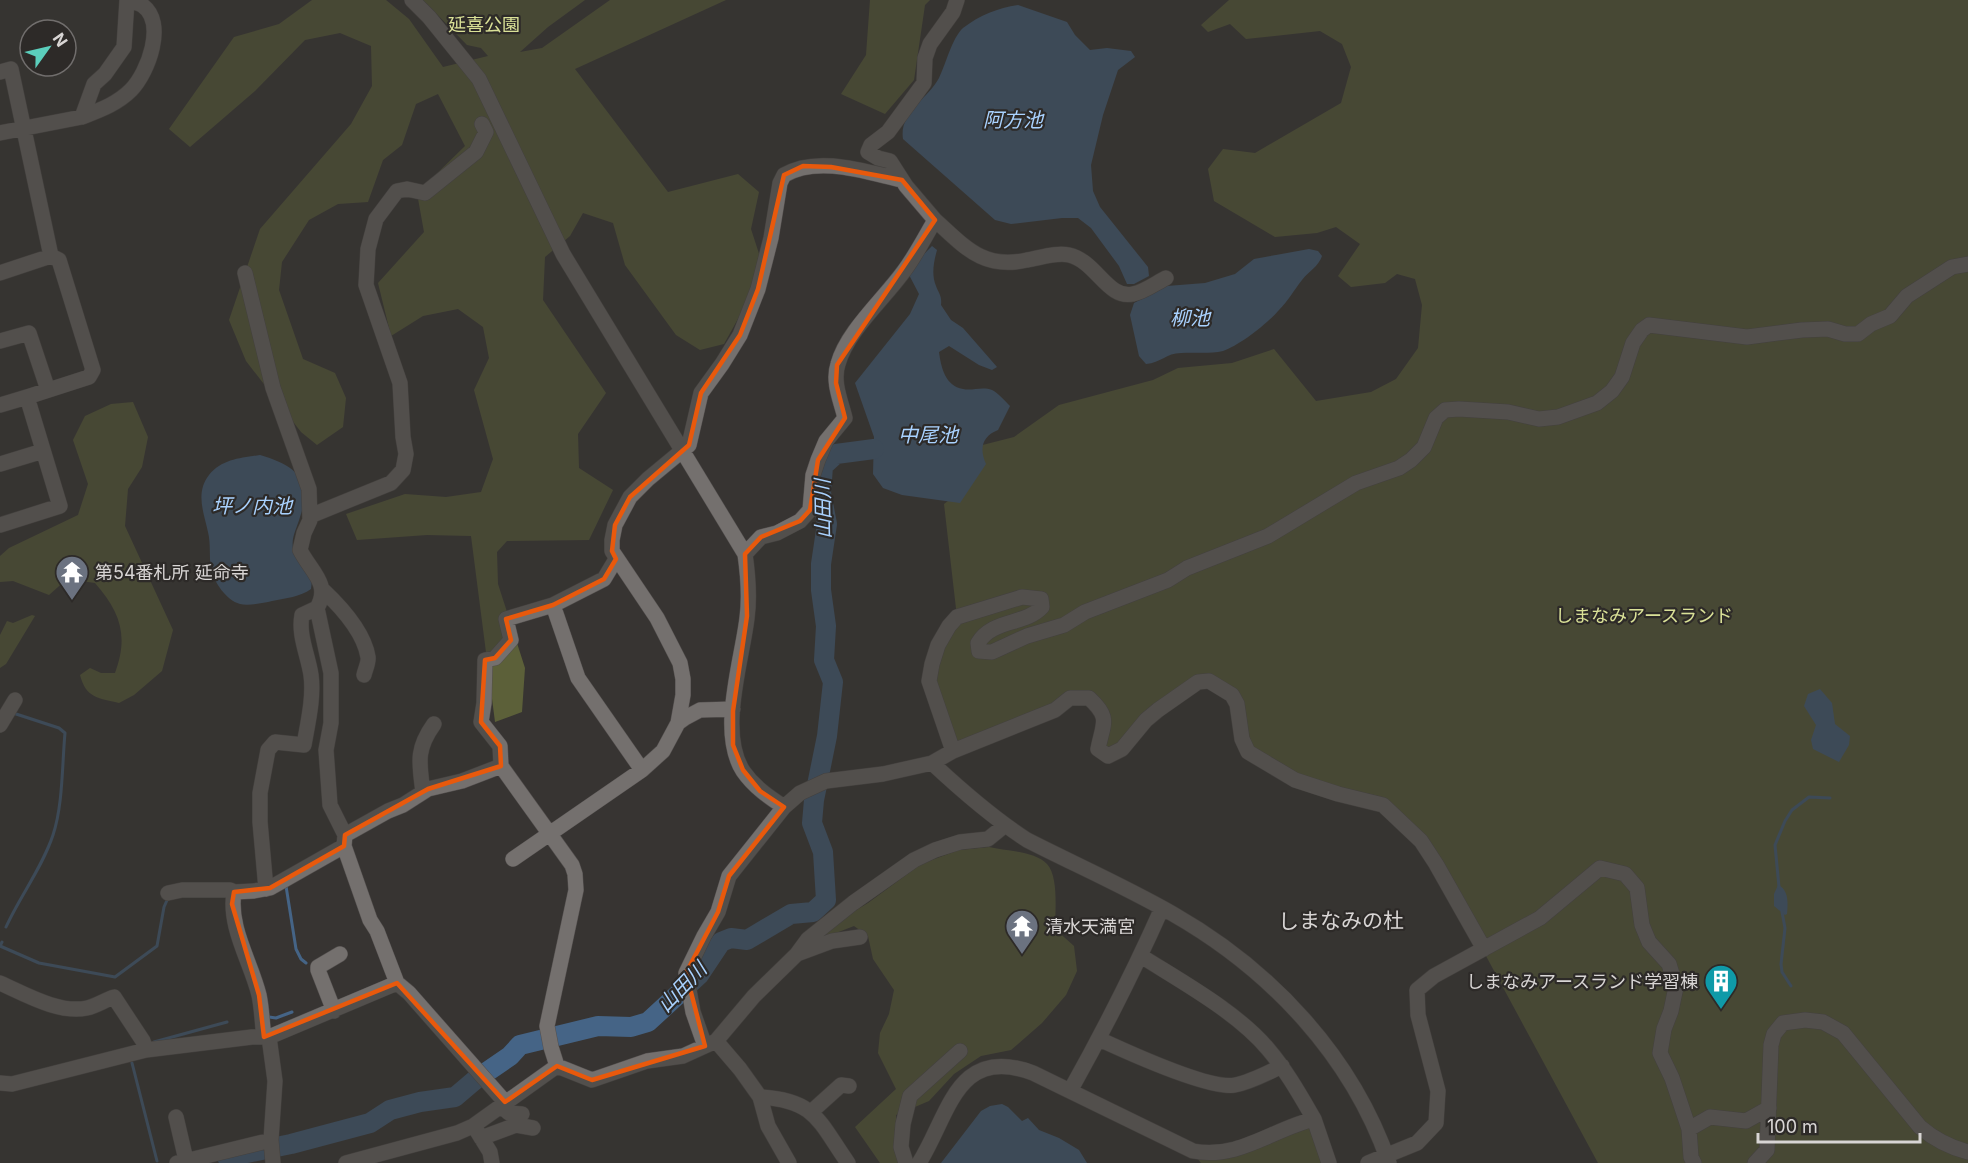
<svg xmlns="http://www.w3.org/2000/svg" width="1968" height="1163" font-family="Inter,'Noto Sans JP',sans-serif">
<style>
.green{fill:#5c6039}
.water{fill:#456486}
.lines{fill:none;stroke-linecap:round;stroke-linejoin:round}
.stream{stroke:#456486;stroke-width:3}
.river{stroke:#456486;stroke-width:20}
.minor-casing{stroke:#534f4e;stroke-width:16}
.minor{stroke:#74706e;stroke-width:15}
.marked{fill:none;stroke:#e8590c;stroke-width:4.5;stroke-linejoin:round}
.labels{text-anchor:middle;dominant-baseline:central;stroke-width:4.5;stroke-linejoin:round;paint-order:stroke}
.park-label{font-size:18px;fill:#dae197;stroke:#2d2a28}
.poi-label{font-size:18px;fill:#d8d5d4;stroke:#2d2a28;text-anchor:start}
.water-label{font-size:20px;font-style:italic;fill:#a9d2ff;stroke:#2d2a28}
.quarter-label{font-size:21px;fill:#d8d5d4;stroke:#2d2a28}
</style>
<rect width="100%" height="100%" fill="#373432"/>
<!-- green -->
<path class="green" d="M312,0H386L409,19L443,67L488,56L481,48L467,45L423,0H585L548,27L520,52L542,48L610,0H726L575,69L668,192L738,174L759,192L751,229L762,263L749,299L724,344L700,350L676,335L625,265L613,223L583,213L570,236L545,257L543,300L606,393L578,434L579,468L613,490L589,540L507,541L497,552L498,584L525,668L522,712L495,722L471,536L427,535L357,540L346,514L405,494L446,497L481,492L493,459L474,390L489,358L483,327L458,309L423,316L391,336L378,283L424,232L417,193L465,146L438,94L416,104L402,145L383,160L368,202L338,204L309,220L282,262L279,290L303,359L335,373L346,398L343,427L317,445L301,432L246,361L229,320L260,229L351,124L372,86L371,46L340,33L305,40L255,91L190,147L169,129L234,37L279,24Z
M870,0H930L925,5L914,80L885,114L841,94L866,55Z
M1229,0H1968V1163H1598L1446,882L1383,805L1285,774L1248,752L1237,704L1209,681L1177,696L1122,749L1099,750L1105,723L1089,698L953,751L929,681L957,617L944,504L956,495L963,450L1014,437L1059,405L1153,380L1178,368L1232,363L1274,349L1316,401L1371,392L1396,379L1418,348L1422,305L1415,279L1397,274L1385,283L1351,287L1338,276L1360,244L1336,227L1317,233L1275,237L1214,201L1208,169L1223,149L1255,153L1341,103L1351,67L1342,44L1320,31L1246,39L1230,24L1208,32L1201,25Z
M133,402L148,437L142,467L128,489L125,526L173,630L162,671L134,695L119,703C98,698 86,698 80,675L90,668L101,673H115C129,635 120,612 95,583L67,579L49,595L13,581L0,582V556L9,548L78,515L88,484L73,440L85,416L111,404Z
M32,615L35,616L6,664L0,668V635L7,621L13,623Z
M989,847C1006,851 1035,851 1047,864C1059,877 1055,913 1055,929L1074,946L1077,971L1066,995L1042,1023L1011,1050L981,1056L954,1074L929,1101L896,1115L899,1163H880L855,1127L896,1089L878,1053L880,1033L889,1014L894,990L873,959L868,936L854,926L823,938L820,932L868,903L921,864L959,850Z
M1301,1128H1309L1324,1163H1201L1197,1158Z"/>
<!-- water -->
<path class="water" d="M1018,5L1067,22L1075,35L1090,50L1107,48L1131,51L1135,57L1118,70L1103,115L1091,165L1093,191L1100,207L1148,267L1149,276L1134,284H1127L1119,266L1091,228L1078,218H1062L1011,224L995,220L903,139C899,112 928,99 939,78C946,64 952,38 963,28C980,15 998,8 1018,5Z
M932,246L937,250C934,261 931,274 936,286C939,294 942,296 941,305L951,320L963,328L997,367L992,370L979,365L949,346L939,352C941,367 945,386 963,389C973,391 982,386 992,390C998,393 1005,401 1010,406L998,430C982,436 979,449 986,464L960,503L902,495L883,488L873,474L874,437L855,383L910,314L919,294L907,271Z
M1309,249L1318,251L1322,256C1319,266 1308,272 1302,280C1294,290 1288,301 1279,310C1268,323 1239,346 1223,351C1210,354 1194,352 1181,353C1166,353 1161,363 1146,364L1139,356L1130,315L1134,303L1167,286L1205,283L1235,274L1254,259Z
M260,455C294,465 313,478 300,517C297,528 291,537 293,548C295,559 306,571 312,580L311,589C300,597 286,598 272,601C263,603 249,606 240,604C226,600 214,582 211,569C209,558 211,544 208,532C204,513 195,493 209,475C222,459 241,458 260,455Z
M1820,689L1832,703L1835,724L1850,736L1849,745L1839,762L1813,749L1811,740L1816,725L1804,706L1808,694Z
M1778,885C1789,890 1788,903 1787,914L1785,915L1774,906V894Z
M1002,1104L1008,1107L1022,1121L1028,1118L1039,1130L1059,1138L1079,1150L1087,1163H941L981,1111L990,1106Z"/>
<g class="lines">
<!-- stream -->
<path class="stream" d="M286,886L296,949L301,959L306,963
M1779,887L1775,845L1785,821L1792,810L1809,797L1830,798
M1782,912L1785,928L1781,964L1782,972L1791,986
M6,927C20,896 42,868 53,835C63,805 62,765 65,733L59,728L13,713
M2,942L0,946L39,963L115,977L157,946L164,907L168,898
M269,1017L276,1018L292,1012
M154,1042L227,1022
M132,1063L157,1161"/>
<!-- river -->
<path class="river" d="M227,1157L291,1144L370,1123L390,1110L420,1102L455,1097L475,1080L510,1056L520,1045L598,1026L631,1027L648,1022L699,975L721,942L731,938L747,940L791,914L813,912L826,900L823,852L812,823L814,800L827,736L833,682L824,660L826,626L821,590V564L827,524L821,493L823,466L836,454L874,449"/>
<defs>
<path id="minor" d="M412,0L429,17L479,79L563,254L745,554C748,575 750,596 747,618C742,661 718,732 743,771C754,787 769,797 784,807
M0,72L11,69L51,256L59,260L93,370L89,377L27,397L60,506L0,525
M82,117C100,110 117,104 131,90C148,73 167,22 142,5C138,3 133,2 129,0
M0,133L82,117L94,84L105,74L124,47L127,0
M935,220C965,247 983,270 1027,260C1040,258 1056,252 1069,255C1096,261 1108,300 1133,294C1144,292 1156,283 1166,278
M0,273L51,256
M245,273L273,388L309,489L310,520L304,533L300,550C311,572 331,584 317,608L331,673V723L326,750L330,805L345,835L344,846L370,920L377,931L397,983L409,993L505,1102
M0,341L29,333L48,390
M0,405L27,397
M0,464L43,451
M310,516L391,483L403,470L406,454L403,437L400,383L366,285L368,249L376,219L397,191L407,189L425,193L476,152L486,132L482,124
M745,554L761,537L777,533L800,521L810,510L813,475L818,460L826,441L845,418C841,401 832,382 838,364C847,331 884,299 904,271C916,255 925,237 935,220L906,186L890,161L878,158L868,152L871,145L888,132L924,83L925,58L930,44L953,12L957,0
M616,559L604,579L553,605L578,678L642,770
M323,590C340,606 364,632 368,657C369,662 365,670 364,675
M678,723L683,695V679L680,663L657,618L612,551V540L615,525L630,497L648,479L689,445L701,393L722,364L740,335L758,289L771,238L780,183L784,175C818,155 866,172 902,180
M0,725L15,700
M953,751L929,681L932,664L938,645L949,626L957,617L1022,597L1041,599L1042,607C1026,625 992,619 978,643L979,651L992,652L1027,636L1064,625L1085,612L1168,580L1187,568L1268,536L1356,483L1399,468L1411,460L1424,447L1436,418L1445,410L1459,409L1508,412L1539,419L1558,417L1597,403L1612,391L1622,377L1633,343L1642,330L1649,325L1747,337L1802,330L1828,329L1845,334H1858L1871,324L1890,316L1907,296L1952,267L1968,264
M932,763C962,791 993,818 1027,840C1076,865 1126,887 1173,914C1271,970 1352,1056 1389,1163
M501,766L572,865L575,874L576,890L547,1026L551,1047L557,1066
M423,792C419,762 416,749 434,724
M345,835L388,811L403,805L428,789L462,781L501,766L500,746L481,722L484,703L485,660L495,658L511,640L506,619L553,605
M513,859L642,770L663,751L678,723L685,718L700,710L733,709
M266,889L260,822V793L268,750L275,742L304,745C308,722 314,697 311,675C308,655 298,635 302,615L317,608
M234,892C228,927 251,962 259,995C262,1009 262,1023 264,1037
M168,893L182,890H230L234,892L254,891L270,888L344,846
M797,954L832,941L860,937
M1141,956C1182,982 1237,1012 1268,1049C1286,1070 1300,1095 1314,1119
M0,983C25,994 59,1014 87,1008C96,1006 105,1000 114,997L143,1041L146,1050
M334,1011L318,970V967L340,954
M269,1037L275,1081L271,1140L273,1163
M1099,1039C1125,1051 1209,1090 1235,1085C1251,1082 1267,1073 1282,1066
M716,1041L740,1069L760,1097L768,1126L789,1163
M705,1046L693,1012L686,973L704,936L718,912L729,876L784,807L800,793L826,781L883,774L932,763L953,751L1055,710L1070,698H1089C1111,718 1103,723 1098,749L1108,756L1122,749L1146,720L1158,710L1198,682L1209,681L1232,695L1237,704L1242,739L1248,752L1295,780L1338,794L1383,805L1421,841L1436,864L1484,949
M0,1083L12,1084L146,1050L252,1037H269L397,983
M1070,1091C1103,1032 1134,971 1162,908
M760,1097C816,1100 819,1122 848,1163
M501,1106L509,1113L522,1114
M811,1112L841,1085L849,1086
M176,1117L186,1160
M1689,1129L1710,1117L1746,1121L1769,1108
M477,1131L490,1152L492,1163
M481,1138L516,1125L533,1128
M177,1163L271,1140
M346,1163L457,1133L473,1126L557,1066L592,1080L647,1061L683,1056L716,1041L754,996L797,954L808,939L853,903L914,860L935,850L960,842L988,839L1004,826
M906,1163L901,1147L903,1124L910,1096L960,1051
M919,1163C949,1116 956,1044 1033,1073L1193,1151C1238,1160 1273,1129 1314,1119L1329,1163
M1368,1163L1417,1143L1436,1123L1438,1091L1418,1015L1417,990L1434,976L1540,918L1600,868L1625,874L1637,888L1642,925L1649,942L1669,964L1676,987L1671,1011L1664,1029L1660,1053L1672,1078L1689,1129L1691,1157L1694,1163
M1755,1163L1767,1150L1771,1045L1774,1034L1783,1023L1805,1020L1823,1022L1843,1033L1920,1127C1935,1140 1949,1147 1968,1152"/>
</defs>
<!-- minor casing -->
<use href="#minor" class="minor-casing"/>
<!-- minor -->
<use href="#minor" class="minor"/>
</g>
<!-- marked area -->
<path d="M0 0H1968V1163H0ZM803,166L831,167L902,180L935,220L837,365L836,383L845,418L818,460L810,510L800,521L761,537L745,554L747,616L733,711V745L743,770L760,791L784,807L729,876L718,912L686,973L705,1046L592,1080L557,1066L505,1102L397,983L264,1037L259,995L232,904L234,892L270,888L344,846L345,835L428,789L501,766L500,746L481,722L485,660L495,658L511,640L506,619L553,605L604,579L616,559L612,551L615,525L630,497L689,445L701,393L740,335L758,289L784,175Z" fill="#373432" fill-opacity=".55" fill-rule="evenodd"/>
<path class="marked" d="M803,166L831,167L902,180L935,220L837,365L836,383L845,418L818,460L810,510L800,521L761,537L745,554L747,616L733,711V745L743,770L760,791L784,807L729,876L718,912L686,973L705,1046L592,1080L557,1066L505,1102L397,983L264,1037L259,995L232,904L234,892L270,888L344,846L345,835L428,789L501,766L500,746L481,722L485,660L495,658L511,640L506,619L553,605L604,579L616,559L612,551L615,525L630,497L689,445L701,393L740,335L758,289L784,175Z"/>
<!-- icons -->
<defs>
<symbol id="temple-pin" viewBox="-11 -11 22 30"><path d="M0 17L-7.5 6A9.5 9.5 0 1 1 7.5 6Z" fill="#6b7280" stroke="#2d2a28"/><path d="M0-6L5-2H3V0L6.5 2.5H4V6H1.5V3h-3V6H-4V2.5H-6.5L-3 0V-2H-5Z" fill="#fff"/></symbol>
<symbol id="building-pin" viewBox="-11 -11 22 30"><path d="M0 17L-7.5 6A9.5 9.5 0 1 1 7.5 6Z" fill="#0f9aa8" stroke="#2d2a28"/><path d="M-4-6H4V6H1V3H-1V6H-4ZM-2.5-4.3h1.7v1.8h-1.7ZM.8-4.3h1.7v1.8H.8ZM-2.5-1h1.7V.8h-1.7ZM.8-1h1.7V.8H.8Z" fill="#fff"/></symbol>
</defs>
<g fill-rule="evenodd">
<use href="#temple-pin" x="53" y="553" width="38" height="52"/>
<use href="#temple-pin" x="1003" y="907" width="38" height="52"/>
<use href="#building-pin" x="1702" y="962" width="38" height="52"/>
</g>
<g class="labels">
<!-- park labels -->
<g class="park-label">
<text x="484" y="24">延喜公園</text>
<text x="1644" y="615">しまなみアースランド</text>
</g>
<!-- poi labels -->
<g class="poi-label">
<text x="95" y="572">第54番札所 延命寺</text>
<text x="1045" y="926">清水天満宮</text>
<text x="1698" y="981" text-anchor="end">しまなみアースランド学習棟</text>
</g>
<!-- water labels -->
<g class="water-label">
<text x="1013" y="120">阿方池</text>
<text x="1190" y="318">柳池</text>
<text x="928" y="435">中尾池</text>
<text x="252" y="506">坪ノ内池</text>
<text transform="translate(823 509) rotate(-91)">山田川</text>
<text transform="translate(682 987) rotate(-46)">山田川</text>
</g>
<!-- quarter labels -->
<g class="quarter-label">
<text x="1341" y="920">しまなみの杜</text>
</g>
</g>
<!-- north arrow -->
<g transform="translate(48 48) rotate(56)"><circle r="28" fill="#2d2a28" stroke="#716e6d" stroke-width="1.5"/>
<path d="M0-4.5L10 22L0 15L-10 22Z" fill="#5bcebc"/>
<text y="-9" font-size="16" font-weight="bold" text-anchor="middle" fill="#d8d5d4">N</text>
</g>
<!-- scale -->
<path d="M1758 1133v9h162v-9" fill="none" stroke="#d8d5d4" stroke-width="3"/>
<text x="1767" y="1133" font-size="18" fill="#d8d5d4" stroke="#2d2a28" stroke-width="4.5" paint-order="stroke">100 m</text>
</svg>
